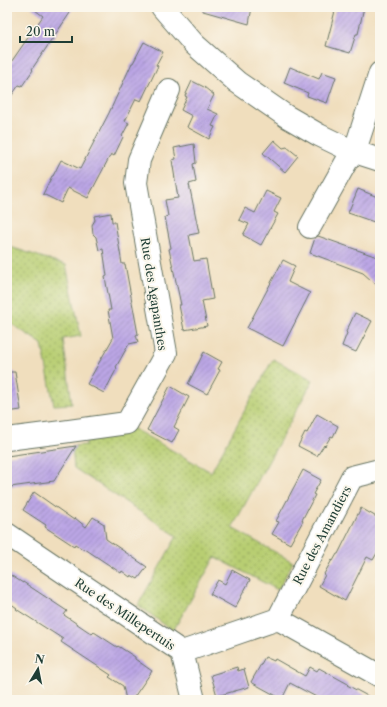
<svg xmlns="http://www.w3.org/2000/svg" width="387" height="707" font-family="'Libre Caslon Text',serif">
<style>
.grass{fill:url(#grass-dots);stroke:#6c8653}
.building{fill:url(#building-hatch)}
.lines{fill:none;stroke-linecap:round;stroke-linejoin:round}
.minor-casing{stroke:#687564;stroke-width:24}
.minor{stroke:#fff;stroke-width:22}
.labels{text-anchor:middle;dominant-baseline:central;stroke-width:4;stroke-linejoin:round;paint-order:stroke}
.street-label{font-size:12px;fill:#1f3d34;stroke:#fbf7ec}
</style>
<defs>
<pattern id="grass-dots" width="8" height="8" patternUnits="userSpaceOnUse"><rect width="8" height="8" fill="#b8ce72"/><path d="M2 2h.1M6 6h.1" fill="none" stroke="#95a85e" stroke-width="1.8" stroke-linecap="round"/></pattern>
<pattern id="building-hatch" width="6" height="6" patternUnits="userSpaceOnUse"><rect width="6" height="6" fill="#bba6e5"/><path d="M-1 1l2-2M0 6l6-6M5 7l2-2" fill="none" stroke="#9788ba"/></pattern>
</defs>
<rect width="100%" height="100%" fill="#fbf7ec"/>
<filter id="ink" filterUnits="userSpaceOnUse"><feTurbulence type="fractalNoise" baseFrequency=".025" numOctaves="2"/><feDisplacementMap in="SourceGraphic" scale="8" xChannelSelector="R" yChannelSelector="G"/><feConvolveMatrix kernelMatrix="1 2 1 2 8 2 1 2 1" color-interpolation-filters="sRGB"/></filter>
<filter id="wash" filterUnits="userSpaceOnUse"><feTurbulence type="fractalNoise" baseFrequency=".012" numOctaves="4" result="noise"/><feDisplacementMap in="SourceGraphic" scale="16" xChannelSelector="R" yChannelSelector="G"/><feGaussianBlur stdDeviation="0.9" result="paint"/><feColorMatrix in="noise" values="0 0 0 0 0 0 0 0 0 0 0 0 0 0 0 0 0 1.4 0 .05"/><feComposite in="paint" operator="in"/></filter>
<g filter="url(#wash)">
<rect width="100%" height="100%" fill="#f0debd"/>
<!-- grass -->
<path class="grass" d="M7,246L66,265L81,336L63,339L72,404L54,405L42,344L7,321Z
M273,359L313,380L232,528L293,562L278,590L215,557L173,631L138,605L177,536L74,468L72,446L86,445V434L132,428L211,472Z"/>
<g id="blocks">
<!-- building -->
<path class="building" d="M31,7H74L32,69L33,70L22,86L19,85L7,102V68L43,16Z
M203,7H252L249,24L203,11Z
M336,7H364L358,34H356L350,53L326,46Z
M144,42L163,52L156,65L158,66L141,101L136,99L125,121L129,123L122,136L123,137L114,156L111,154L88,198L68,188L61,203L43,194L52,176H53L61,160L80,169L109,113L132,63H133Z
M290,67L319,79L322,72L336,77L327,103L307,96L308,93L284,83Z
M192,81L204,87L214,95L207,109L218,114L212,126L215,127L209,139L187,127L192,116L181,110L187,97L185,96Z
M274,140L283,148L287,147L298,156L285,172L263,153Z
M194,144L196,163L193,164L196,182L189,184L199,233L189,235L194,261L206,259L213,299L202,301L207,326L184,330L179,305H181L169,249L171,248L165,217L168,216L165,200L178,198L172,160L176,159L174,148Z
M358,189L380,198V224L348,213Z
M266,191L281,198L274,212L278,214L261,245L243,235L249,224L239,220L245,208L255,213Z
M111,213L112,222H115L122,264H125L138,334L136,335L138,342L129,344L116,367L117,368L104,393L87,384L113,338L108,310H111L105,277L107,276L103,249L99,250L96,237L93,234L92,225L95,220L94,216Z
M318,236L380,258V288L363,273L310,253L315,238Z
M283,260L295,266L288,282L310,293L283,346L247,328Z
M355,313L372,321L356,352L342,346L347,333L346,332Z
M204,352L222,362L218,369L220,370L207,394L188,384Z
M7,372H15L21,410L7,412Z
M170,386L189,397L174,427L179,430L172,443L147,430Z
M317,414L338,426L333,437L331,436L325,446L324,445L317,456L298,446L305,432L307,433Z
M76,446L54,481L10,487L7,468V456Z
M303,470L321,480L313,494L315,495L302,520L303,521L290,544L272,534L279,522L276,521Z
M34,492L74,520L75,518L86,527L93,517L104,524L106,539L147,567L138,579L131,575L130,577L122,571L121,573L85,549L84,550L75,544L74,546L45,527L46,525L23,510Z
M361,508L380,519V548L373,560L367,557L345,601L319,586L325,575L324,574L332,560L333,561L337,554H338Z
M232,570L250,580L235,608L210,594L218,580L225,584Z
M7,573L23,583V582L67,611L64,615L92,634L94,632L117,647L118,646L135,657V659L152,671L132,700H126L123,686L109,677L111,675L61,642L63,639L16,609L17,608L7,601Z
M265,657L274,661L275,659L305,676L310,667L317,671L319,668L348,684L347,685L375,700H322L290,683L282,699L251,682Z
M237,667L238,671L244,669L249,687L217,696L211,675Z"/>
</g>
</g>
<g filter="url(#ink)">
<use href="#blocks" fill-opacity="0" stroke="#687564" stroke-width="1"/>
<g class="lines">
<defs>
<path id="minor" d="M162,7L194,44L237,82L286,116L319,135L352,151L380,160
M310,227L358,141L380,73
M7,439L62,432L127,423L166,353L136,183L139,160L169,90
M7,534L182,652L278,619L380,676
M278,619L352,477L380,470
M182,652L194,700"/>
</defs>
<!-- minor casing -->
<use href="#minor" class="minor-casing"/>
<!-- minor -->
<use href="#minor" class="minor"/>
</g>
</g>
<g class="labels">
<!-- street labels -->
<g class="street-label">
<text transform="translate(154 294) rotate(81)">Rue des Agapanthes</text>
<text transform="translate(322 535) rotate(-62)">Rue des Amandiers</text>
<text transform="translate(125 614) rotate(34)">Rue des Millepertuis</text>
</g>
</g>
<!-- margin -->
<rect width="387" height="707" fill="none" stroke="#fbf7ec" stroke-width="24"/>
<!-- north arrow -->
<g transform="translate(38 669) rotate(10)" stroke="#fbf7ec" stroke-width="3" paint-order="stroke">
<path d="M0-3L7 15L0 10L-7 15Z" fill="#1f3d34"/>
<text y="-6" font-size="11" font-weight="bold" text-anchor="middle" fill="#1f3d34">N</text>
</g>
<!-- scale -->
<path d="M20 36v6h52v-6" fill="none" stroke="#1f3d34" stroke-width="2"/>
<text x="26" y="36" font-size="12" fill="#1f3d34" stroke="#fbf7ec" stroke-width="3" paint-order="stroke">20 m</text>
</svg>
